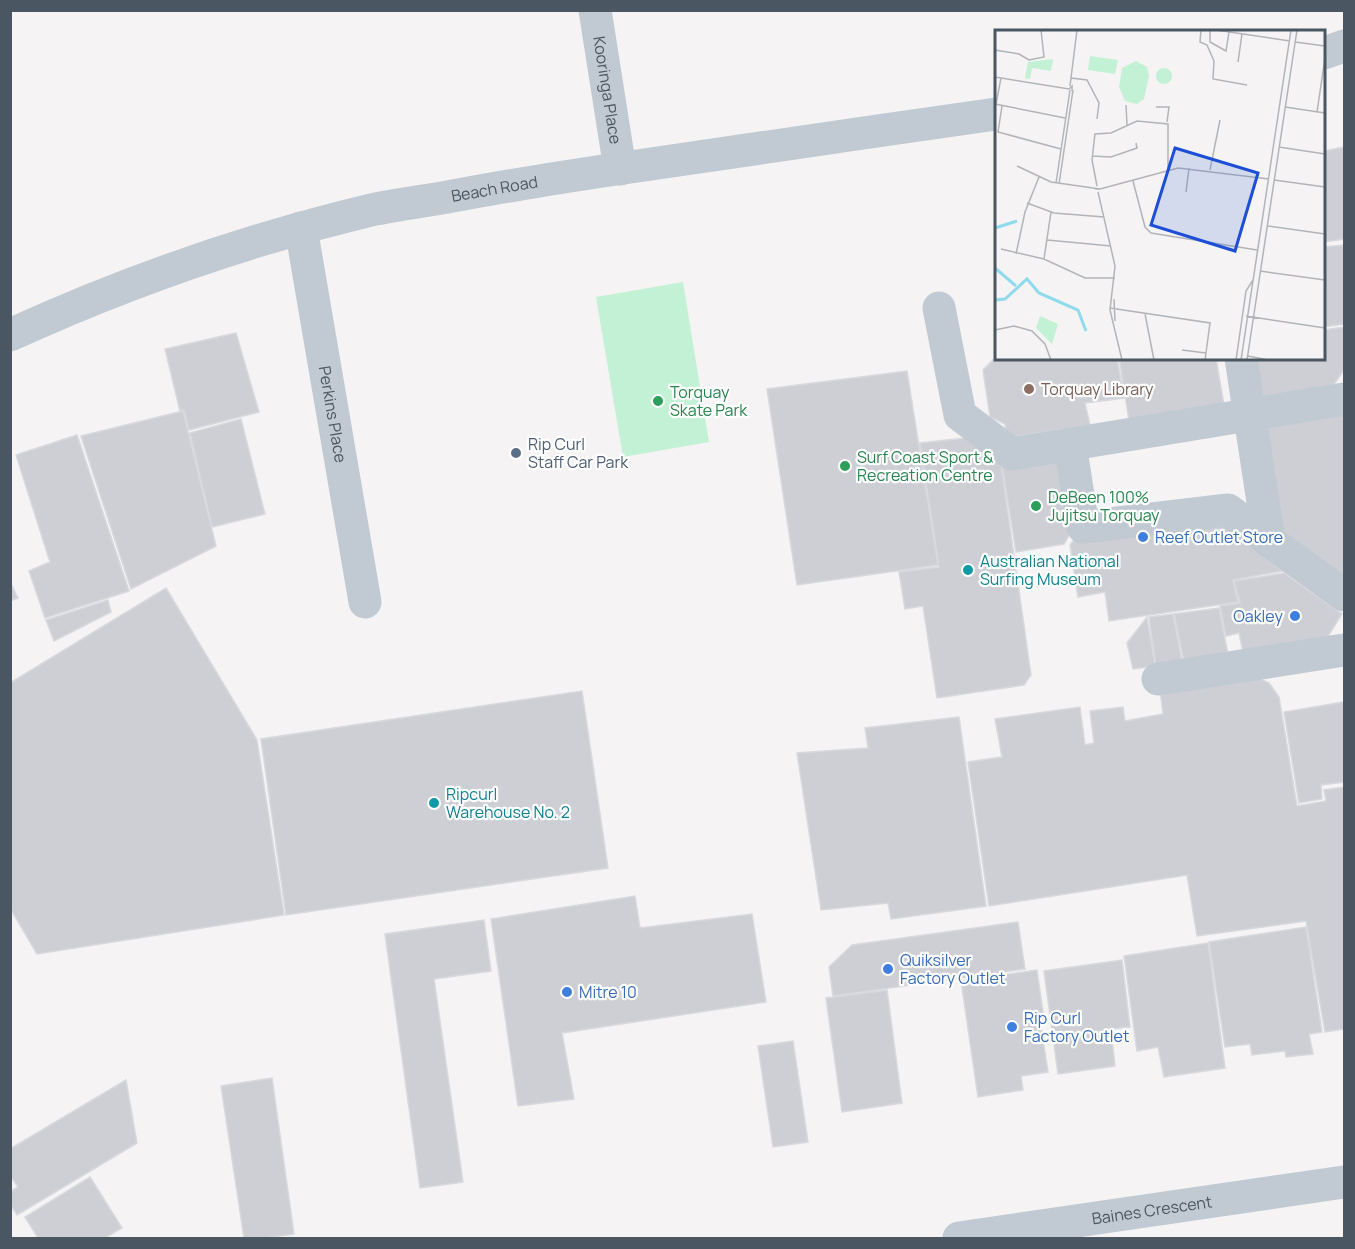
<svg xmlns="http://www.w3.org/2000/svg" width="1355" height="1249" font-family="Manrope,sans-serif">
<style>
.green{fill:#c3f1d5}
.building{fill:#cdcfd5;stroke:#d7d9de;stroke-width:1.5}
.lines{fill:none;stroke-linecap:round;stroke-linejoin:round}
.minor{stroke:#c1cad2;stroke-width:33}
.education-dot{fill:#8d6e63;stroke:#fff;stroke-width:2}
.leisure-dot{fill:#2e9e5b;stroke:#fff;stroke-width:2}
.service-dot{fill:#5c6f8a;stroke:#fff;stroke-width:2}
.shop-dot{fill:#3f7fe0;stroke:#fff;stroke-width:2}
.culture-dot{fill:#0f9aa8;stroke:#fff;stroke-width:2}
.labels{text-anchor:middle;dominant-baseline:central;stroke-width:4.5;stroke-linejoin:round;paint-order:stroke}
.street-label{font-size:16px;fill:#4a5661;stroke:#fff}
.education-label{font-size:16px;fill:#785e54;stroke:#fff;text-anchor:start}
.leisure-label{font-size:16px;fill:#27864d;stroke:#fff;text-anchor:start}
.service-label{font-size:16px;fill:#4e5e75;stroke:#fff;text-anchor:start}
.shop-label{font-size:16px;fill:#366cbe;stroke:#fff;text-anchor:start}
.culture-label{font-size:16px;fill:#0d838f;stroke:#fff;text-anchor:start}
.inset-river{fill:none;stroke:#90daee;stroke-width:3}
.inset-road{fill:none;stroke:#b1b4b9;stroke-width:1.5}
.view{fill:#1d4ed8;fill-opacity:0.15;stroke:#1d4ed8;stroke-width:3}
.inset-edge{fill:none;stroke:#4a5661;stroke-width:3}
</style>
<rect width="100%" height="100%" fill="#f5f3f3"/>
<!-- green -->
<path class="green" d="M683,282L709,442L623,457L596,297Z"/>
<!-- building -->
<path class="building" d="M1344,147V239L1324,242V151Z
M1344,245V324L1324,327V247Z
M1344,327V370L1328,393L1269,401L1255,389L1251,358H1324V330Z
M236,333L259,412L189,430L184,410L180,411L165,349Z
M995,358H1117L1124,398L1085,403L1090,425L1007,438L1005,424L990,417L983,370Z
M1119,358H1216L1225,411L1129,420Z
M907,371L938,565L797,585L767,389Z
M1344,407V576L1275,526L1260,427Z
M183,411L216,546L131,589L81,436Z
M241,419L265,514L212,527L190,433Z
M77,435L129,591L45,618L29,571L50,562L16,455Z
M966,438L1001,464L1031,675L1024,685L937,698L923,606L905,609L899,572L939,567L920,443Z
M1058,456L1069,535L1064,544L1016,552L1002,464Z
M1210,514L1282,571L1233,580L1238,602L1109,621L1105,592L1078,597L1070,545L1078,535Z
M1284,573L1342,614L1327,638L1243,652L1239,633L1226,636L1220,606L1240,603L1234,581Z
M10,582L18,598L10,601Z
M166,588L257,740L284,915L37,954L10,908V683Z
M108,600L111,612L54,641L46,620Z
M1219,608L1228,654L1184,662L1174,614Z
M1173,614L1182,662L1156,666L1149,617Z
M1147,617L1155,666L1133,669L1127,643Z
M1252,675L1269,683L1279,697L1297,806L1326,801L1324,790L1344,787V1029L1325,1032L1306,921L1197,936L1187,875L989,906L968,762L1002,757L995,719L1080,707L1085,745L1094,743L1090,711L1123,707L1125,721L1163,714L1160,689Z
M582,691L608,868L286,915L261,739Z
M1344,702V782L1321,785L1322,799L1299,803L1284,712Z
M959,717L986,906L891,919L888,903L821,910L797,753L868,748L865,728Z
M635,896L640,928L752,914L766,1002L562,1033L574,1099L518,1106L491,919Z
M484,920L491,971L434,979L463,1182L420,1188L385,934Z
M1018,922L1025,969L833,996L829,967L852,945Z
M1306,927L1322,1032L1309,1034L1313,1054L1286,1057L1285,1051L1252,1055L1250,1044L1225,1047L1209,942Z
M1208,943L1225,1068L1164,1077L1158,1047L1137,1051L1124,956Z
M1122,960L1130,1027L1111,1029L1115,1066L1058,1074L1044,971Z
M1037,970L1044,1019H1040L1048,1072L1021,1076L1023,1090L978,1097L961,981Z
M887,990L902,1103L842,1112L826,998Z
M793,1041L808,1142L773,1147L758,1046Z
M272,1078L294,1234L263,1238H244L221,1086Z
M126,1080L137,1143L17,1215L10,1204V1192L18,1187L10,1175V1149Z
M90,1177L122,1228L105,1238H38L25,1217Z"/>
<g class="lines">
<!-- minor -->
<g class="minor">
<path id="s1" d="M595,10L620,169"/>
<path d="M1324,53L1344,46"/>
<path id="s2" d="M301,228L365,602"/>
<path d="M939,308L960,415L1012,454L1344,399"/>
<path id="s3" d="M10,335C128,281 246,240 371,210C394,205 418,202 442,198C495,188 549,179 603,171C734,151 865,133 996,114"/>
<path d="M1241,358L1269,541L1344,595"/>
<path d="M1070,444L1083,527L1228,510L1269,541"/>
<path d="M1158,679L1344,650"/>
<path id="s4" d="M959,1238L1344,1182"/>
</g>
</g>
<!-- markers -->
<circle class="education-dot" cx="1029" cy="389" r="6"/>
<g class="leisure-dot">
<circle cx="658" cy="401" r="6"/>
<circle cx="845" cy="466" r="6"/>
<circle cx="1036" cy="506" r="6"/>
</g>
<circle class="service-dot" cx="516" cy="453" r="6"/>
<g class="shop-dot">
<circle cx="1143" cy="537" r="6"/>
<circle cx="1295" cy="616" r="6"/>
<circle cx="888" cy="969" r="6"/>
<circle cx="567" cy="992" r="6"/>
<circle cx="1012" cy="1027" r="6"/>
</g>
<g class="culture-dot">
<circle cx="968" cy="570" r="6"/>
<circle cx="434" cy="803" r="6"/>
</g>
<g class="labels">
<!-- street labels -->
<g class="street-label">
<text stroke="none"><textPath href="#s1" startOffset="81">Kooringa Place</textPath></text>
<text stroke="none"><textPath href="#s3" startOffset="508">Beach Road</textPath></text>
<text stroke="none"><textPath href="#s2" startOffset="189">Perkins Place</textPath></text>
<text stroke="none"><textPath href="#s4" startOffset="195">Baines Crescent</textPath></text>
</g>
<!-- education labels -->
<g class="education-label">
<text x="1041" y="389">Torquay Library</text>
</g>
<!-- leisure labels -->
<g class="leisure-label">
<text x="670" y="392">Torquay<tspan x="670" dy="18">Skate Park</tspan></text>
<text x="857" y="457">Surf Coast Sport &amp;<tspan x="857" dy="18">Recreation Centre</tspan></text>
<text x="1048" y="497">DeBeen 100%<tspan x="1048" dy="18">Jujitsu Torquay</tspan></text>
</g>
<!-- service labels -->
<g class="service-label">
<text x="528" y="444">Rip Curl<tspan x="528" dy="18">Staff Car Park</tspan></text>
</g>
<!-- shop labels -->
<g class="shop-label">
<text x="1155" y="537">Reef Outlet Store</text>
<text x="1283" y="616" text-anchor="end">Oakley</text>
<text x="900" y="960">Quiksilver<tspan x="900" dy="18">Factory Outlet</tspan></text>
<text x="579" y="992">Mitre 10</text>
<text x="1024" y="1018">Rip Curl<tspan x="1024" dy="18">Factory Outlet</tspan></text>
</g>
<!-- culture labels -->
<g class="culture-label">
<text x="980" y="561">Australian National<tspan x="980" dy="18">Surfing Museum</tspan></text>
<text x="446" y="794">Ripcurl<tspan x="446" dy="18">Warehouse No. 2</tspan></text>
</g>
</g>
<!-- overview -->
<g transform="translate(995 30)">
<rect width="330" height="330" fill="#f5f3f3"/>
<path d="M95,26L123,30L120,44L93,40ZM58,29L56,41L37,38L35,49L30,48L33,32ZM141,31L152,37L154,46L149,69L142,74L130,71L124,57L127,38ZM161 46a8 8 0 1 1 16 0a8 8 0 1 1-16 0ZM45,286L63,294L57,314L41,298Z" fill="#c3f1d5"/>
<path class="inset-river" d="M0,198L22,191M0,238L21,256M0,270L10,269L32,249L44,263L83,280L91,301"/>
<path class="inset-road" d="M206,0L205,12L212,15L219,31L218,49L252,55M215,0V12L231,21L234,2M221,0L295,11M300,12L330,16M0,20L24,24L34,30L49,27L46,0M243,32L247,4M0,47L74,59L77,56V61M76,48L92,50L104,73L102,89M75,56L82,0M0,74L70,88M1,74L6,48M131,75L132,95M7,76L3,102L66,119M161,77H174L172,92M290,77L330,83M322,82L330,28M284,117L330,124M97,126L116,127L142,118L141,113M22,136L56,152L105,159H100M215,140L225,90M279,150L330,157M138,151L150,197L156,203L262,220M61,153L75,60M64,154L78,60M102,156L97,130L100,104L116,103L142,91L173,94V139M105,159L183,138L274,149M103,162L120,236L115,280L127,330M191,162L194,138M32,173L59,183L109,187M273,196L330,204M52,210L116,216M6,219L49,229L90,248H120M21,224L30,182L44,147M49,229L56,182M265,241L330,250M119,269L120,291M115,278L215,293L210,330M150,284L159,330M251,286L330,298M0,300L19,296L37,301L50,314L56,330M187,320L211,323M253,326L273,330M241,330L251,261L258,250M246,330L296,0M252,330L302,0"/>
<path class="view" d="M180,118L263,143L240,221L156,195Z"/>
<rect width="330" height="330" class="inset-edge"/>
</g>
<!-- border -->
<rect width="1355" height="1249" fill="none" stroke="#4a5661" stroke-width="24"/>
</svg>
